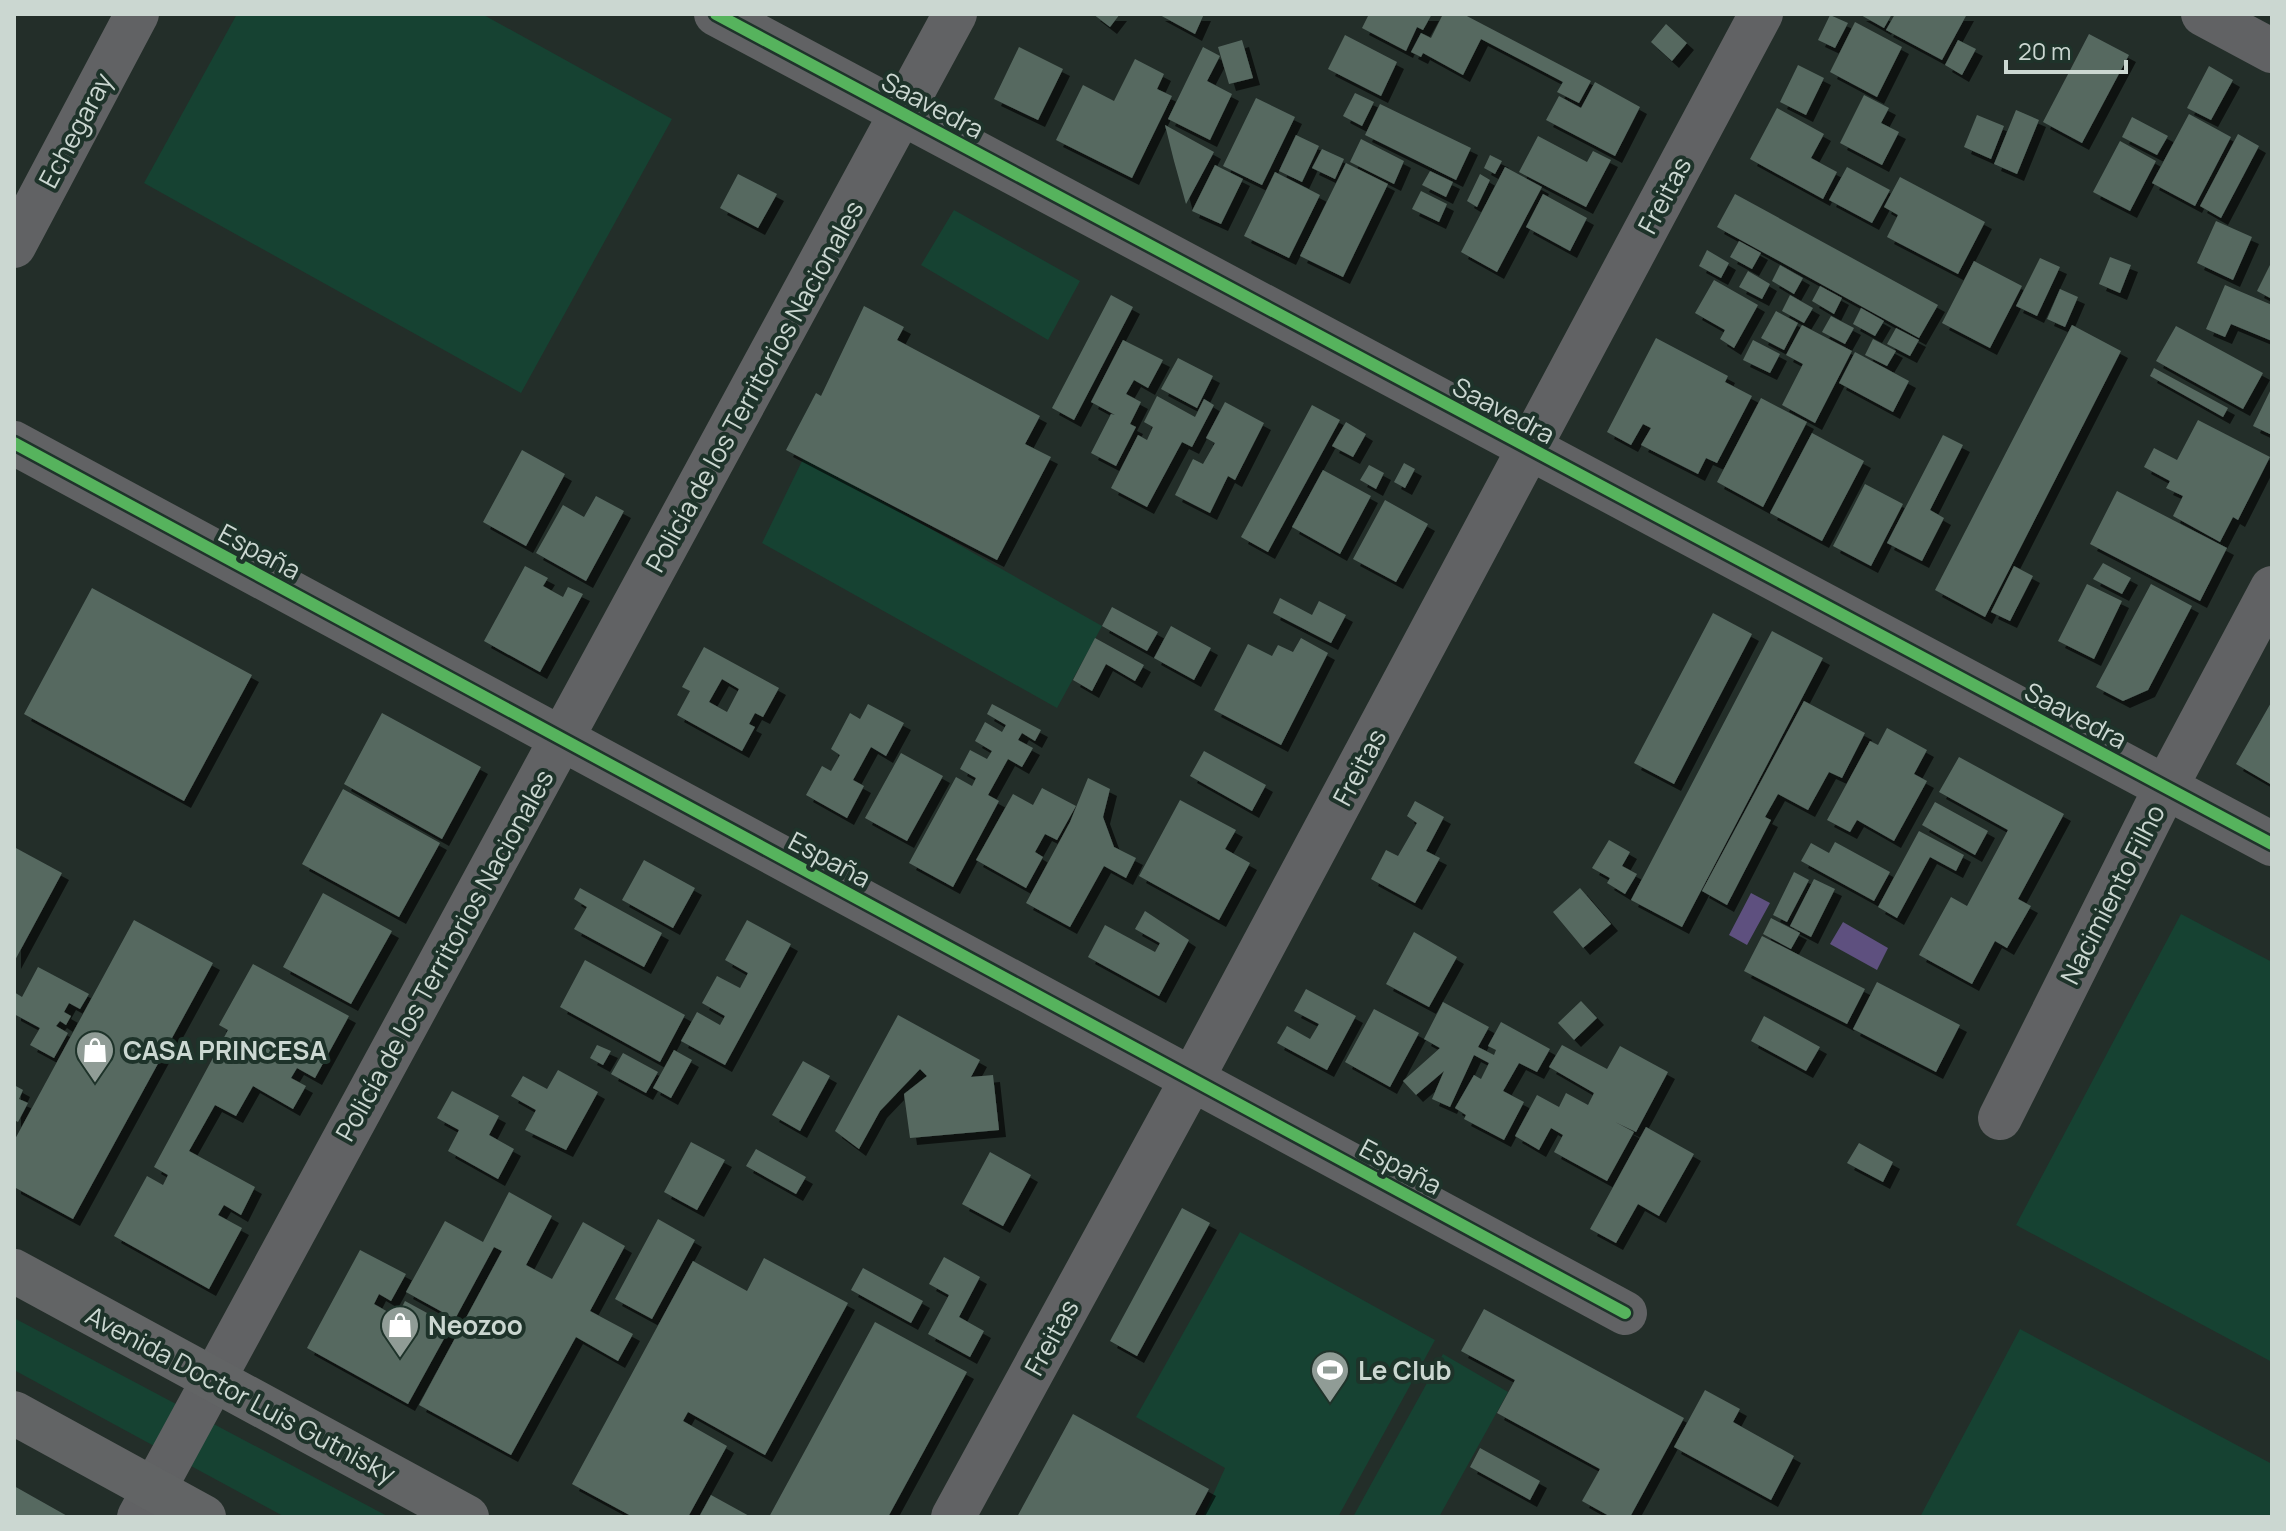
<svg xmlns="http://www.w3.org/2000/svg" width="2286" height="1531" font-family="Manrope,sans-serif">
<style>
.green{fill:#164232}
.water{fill:#5e507f}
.building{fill:#576961;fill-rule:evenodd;filter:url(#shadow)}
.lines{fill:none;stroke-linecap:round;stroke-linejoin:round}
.street{stroke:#616264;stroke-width:44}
.secondary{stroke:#626465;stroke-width:44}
.cycleway-casing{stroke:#1e332a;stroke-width:17}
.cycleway{stroke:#56b35d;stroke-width:12}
.labels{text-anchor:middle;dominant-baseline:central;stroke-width:8;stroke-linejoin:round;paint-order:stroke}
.street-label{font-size:26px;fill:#cbd7d1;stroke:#1e332a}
.poi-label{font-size:26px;font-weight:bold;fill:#cbd7d1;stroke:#1e332a;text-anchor:start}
</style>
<defs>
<filter id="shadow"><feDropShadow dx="7" dy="7" stdDeviation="0" flood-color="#0009"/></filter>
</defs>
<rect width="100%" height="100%" fill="#232e29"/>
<!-- green -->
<path class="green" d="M237,14H482L672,119L521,393L144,183Z
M954,210L1080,281L1048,340L921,265Z
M804,457L1102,626L1057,708L762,543Z
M2181,914L2272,962V1362L2016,1225Z
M1240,1232L1435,1340L1338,1517H1203L1225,1468L1136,1417Z
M14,1318L389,1517H285L14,1370Z
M2020,1329L2272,1464V1517H1920Z
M1443,1354L1508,1392L1439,1517H1353Z"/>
<!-- water -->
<path class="water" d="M1751,893L1770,903L1747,945L1729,935Z
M1843,922L1888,948L1877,970L1830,944Z"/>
<!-- building -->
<path class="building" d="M1093,14H1120L1110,27Z
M1158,14H1204L1195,34Z
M1369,14H1432L1423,30L1417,27L1406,51L1362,28Z
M1443,14H1463L1591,81L1579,103L1557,92L1563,82L1481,39L1463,75L1423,53L1421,57L1411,52L1421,33L1431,38Z
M1859,14H1892L1884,28Z
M1895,14H1967L1942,60L1886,30Z
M1830,15L1848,23L1835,48L1818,40Z
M1855,22L1902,47L1877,97L1830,72Z
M1666,24L1687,43L1672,61L1651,42Z
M2089,34L2129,55L2082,143L2043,122Z
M1345,35L1397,62L1381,96L1328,69Z
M1242,40L1253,78L1229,84L1218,47Z
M1958,40L1976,49L1962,75L1945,65Z
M1019,47L1063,69L1038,120L994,99Z
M1203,47L1220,56L1207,81L1232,94L1210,140L1168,119Z
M1135,59L1164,74L1157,89L1172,96L1132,178L1056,140L1083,85L1114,101Z
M1798,65L1824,78L1806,115L1780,102Z
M2209,66L2233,80L2211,120L2187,108Z
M1595,82L1640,107L1615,156L1546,120L1559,96L1581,108Z
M1355,93L1374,102L1362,126L1343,116Z
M1864,95L1889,108L1881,123L1899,132L1882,165L1840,143Z
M1256,98L1295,117L1262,185L1223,166Z
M1380,104L1471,148L1456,180L1365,135Z
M1777,108L1824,134L1811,158L1837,172L1823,199L1750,159Z
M2016,110L2039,120L2017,174L1994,164Z
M2189,114L2231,137L2195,206L2152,183Z
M1977,115L2004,126L1991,159L1964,147Z
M2132,117L2168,136L2157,155L2122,137Z
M1165,125L1214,152L1186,204L1174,161Z
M2238,134L2259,146L2221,218L2200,206Z
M1296,135L1319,146L1302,182L1279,171Z
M1538,136L1587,162L1593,151L1611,160L1586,207L1519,172Z
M1361,139L1404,161L1394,184L1350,162Z
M2120,141L2156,161L2130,211L2093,192Z
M1322,149L1344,159L1335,179L1312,168Z
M1490,155L1502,161L1495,174L1484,168Z
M1346,163L1388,184L1343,277L1300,256Z
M1215,165L1243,179L1221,224L1192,211Z
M1505,167L1542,187L1497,272L1461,252Z
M1847,167L1890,190L1872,223L1829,200Z
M1430,171L1453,182L1446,197L1422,185Z
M1275,172L1320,195L1289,258L1244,236Z
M738,174L777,194L758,228L720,208Z
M1480,174L1490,180L1477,207L1467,201Z
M1900,177L1985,222L1958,274L1887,237L1898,215L1884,207Z
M1421,191L1447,204L1439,222L1412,209Z
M1543,194L1587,218L1570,251L1526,227Z
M1735,194L1938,305L1919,338L1717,227Z
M2216,221L2252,237L2233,280L2197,263Z
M1739,241L1761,253L1752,269L1730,257Z
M1707,250L1729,263L1721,278L1699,266Z
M2110,257L2131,265L2120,293L2099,284Z
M2040,258L2060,267L2037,316L2016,306Z
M1974,261L2022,286L1990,348L1942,323Z
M2272,261V299L2257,291Z
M1780,265L1803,278L1794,294L1772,281Z
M1748,271L1770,284L1762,299L1739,287Z
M1714,280L1758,305L1734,348L1720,339L1725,330L1695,313Z
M2225,285L2272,305V341L2231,324L2225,337L2206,329Z
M1820,286L1842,298L1834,314L1812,301Z
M2060,289L2078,297L2065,327L2047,319Z
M1111,295L1133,307L1074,420L1052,408Z
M1790,295L1813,308L1804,323L1782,311Z
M864,306L904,327L897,340L1040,416L1025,444L1051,457L997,560L786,450L816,393L821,396Z
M1861,308L1884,321L1875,336L1853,324Z
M1776,311L1798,323L1784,350L1761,338Z
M1831,316L1854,328L1845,344L1822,332Z
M1802,325L1852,351L1815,423L1782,405L1803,364L1786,355Z
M2072,325L2121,351L1985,617L1935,590Z
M2176,326L2263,373L2243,409L2156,361Z
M1896,328L1919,340L1910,356L1887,344Z
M1656,338L1728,376L1725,382L1752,396L1717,463L1706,458L1698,474L1641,445L1651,428L1643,424L1631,445L1607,432Z
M1873,339L1896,351L1887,366L1865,355Z
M1123,340L1163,360L1148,388L1134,380L1126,394L1141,402L1130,424L1136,427L1116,466L1091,453L1111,414L1115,415L1091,402Z
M1753,340L1780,354L1770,373L1743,360Z
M1855,352L1909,381L1893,412L1839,383Z
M1178,358L1213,376L1197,408L1161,389Z
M2154,368L2228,408L2223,417L2150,376Z
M2272,387V435L2253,426Z
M1157,396L1195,417L1204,399L1214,405L1192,447L1182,442L1147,507L1111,488L1138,435L1147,440L1153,427L1144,422Z
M1761,398L1807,422L1763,507L1717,482Z
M1225,402L1264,423L1235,480L1228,476L1210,513L1175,495L1193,459L1203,464L1215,443L1206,438Z
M1312,405L1340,420L1268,552L1241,537Z
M2198,420L2270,457L2238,520L2233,517L2220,542L2173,516L2183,496L2166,488L2170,481L2144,467L2154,448L2177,460Z
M1346,422L1366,434L1353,457L1332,446Z
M1812,433L1864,461L1822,541L1770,513Z
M1943,435L1963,445L1930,510L1944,518L1922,561L1887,543Z
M522,450L565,474L526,546L483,522Z
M1404,463L1415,469L1405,488L1394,482Z
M1369,465L1384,473L1376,489L1360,480Z
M1323,470L1371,496L1340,554L1292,527Z
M1865,484L1903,504L1871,566L1833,546Z
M2117,491L2227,548L2200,601L2090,544Z
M596,496L624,511L586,581L536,553L563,505L584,517Z
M1385,500L1428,524L1396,582L1353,559Z
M2103,563L2131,578L2122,594L2093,579Z
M525,566L548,578L543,586L563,597L568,587L583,594L540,672L484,641Z
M2014,566L2033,576L2010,621L1991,612Z
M2087,584L2122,601L2094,659L2058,641Z
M2151,584L2192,606L2148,690L2123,701L2096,687Z
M92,588L252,675L184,801L24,714Z
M1280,598L1312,615L1319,601L1346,615L1331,643L1273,613Z
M1112,607L1158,632L1147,651L1102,626Z
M1713,613L1752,634L1674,784L1634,763Z
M1171,626L1211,648L1194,680L1154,658Z
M1772,631L1823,658L1682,927L1631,900Z
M1095,638L1144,665L1135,681L1106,664L1092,691L1073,680Z
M1301,638L1328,653L1281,745L1214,710L1248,644L1272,656L1278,645L1293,652Z
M704,647L779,688L763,717L755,713L749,724L755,727L742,751L677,715L690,691L682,687ZM722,679L739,689L727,712L709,702Z
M1804,701L1865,733L1842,778L1829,772L1808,810L1778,794L1765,817L1771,820L1727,905L1702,891Z
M2272,701V785L2236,764Z
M868,704L904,723L886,756L871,747L853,780L864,786L847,818L806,795L822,766L831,771L840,755L831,749L850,713L860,719Z
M992,704L1041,730L1035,741L1022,733L1018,740L1033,748L1022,767L1008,759L988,795L999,801L953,887L909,863L956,777L972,786L976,778L960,769L970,750L987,759L992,751L975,741L985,722L1002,732L1006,725L987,714Z
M382,713L481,767L442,839L344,784Z
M1887,728L1927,750L1914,774L1927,781L1894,841L1857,820L1850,832L1827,820L1870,741L1878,745Z
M1204,751L1266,785L1252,811L1190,776Z
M901,753L943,776L907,841L865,818Z
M1959,757L2064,814L2018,899L2031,906L2007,948L1995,941L1972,984L1919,955L1951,897L1967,906L2008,830L1939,792Z
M1088,778L1110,789L1103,817L1114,847L1136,858L1126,878L1104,866L1070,927L1026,903L1070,822Z
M1042,788L1076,806L1057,840L1045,834L1035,852L1043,857L1026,888L976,860L1013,794L1033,805Z
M343,789L440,843L399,917L302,864Z
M1180,800L1236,830L1225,849L1250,863L1219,920L1139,876Z
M1415,801L1444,817L1426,851L1440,858L1415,903L1371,879L1386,850L1398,856L1417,823L1407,816Z
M1935,802L1988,831L1975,855L1922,825Z
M1919,831L1964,855L1956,871L1930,857L1897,918L1878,907Z
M1609,840L1630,852L1622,866L1637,874L1625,894L1607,883L1610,878L1592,868Z
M1835,842L1890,872L1874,901L1801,861L1811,843L1829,853Z
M14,847L62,873L14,962Z
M644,860L695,888L673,928L622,900Z
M1794,872L1809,880L1787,922L1773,915Z
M1814,879L1835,889L1811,937L1790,926Z
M580,888L662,933L644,967L574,929L587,907L574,899Z
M1580,888L1611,924L1583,948L1553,912Z
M323,893L392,931L351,1004L283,967Z
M1145,911L1189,940L1159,996L1088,957L1105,925L1155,952L1160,943L1135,929Z
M1771,918L1800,933L1791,949L1763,934Z
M134,920L213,963L73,1219L14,1187V1141Z
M747,920L791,944L725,1065L681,1041L697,1012L720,1025L725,1016L702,1003L717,976L740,988L748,973L725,960Z
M1414,932L1457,957L1429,1007L1386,984Z
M1762,936L1865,989L1847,1024L1744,971Z
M585,960L685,1015L660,1062L560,1007Z
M253,964L349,1016L315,1078L297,1068L291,1078L306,1086L293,1109L253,1086L236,1116L215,1105L189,1151L255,1187L241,1215L224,1205L218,1215L242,1228L209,1289L114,1236L147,1176L163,1185L168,1175L154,1167L228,1030L219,1025Z
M38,967L89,994L80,1009L69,1003L64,1012L71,1016L66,1025L60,1021L56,1026L68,1033L54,1058L30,1045L40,1028L14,1014V992L22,997Z
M1877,982L1960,1025L1936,1072L1853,1029Z
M1306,989L1356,1016L1327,1070L1277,1043L1287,1026L1310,1039L1319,1024L1294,1011Z
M1581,1001L1597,1018L1574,1040L1558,1023Z
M1443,1002L1489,1027L1478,1047L1494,1055L1496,1050L1488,1046L1501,1022L1550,1049L1537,1072L1519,1063L1503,1091L1524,1102L1504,1140L1464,1119L1466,1115L1455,1108L1474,1075L1481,1079L1489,1063L1474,1055L1450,1107L1432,1099L1444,1071L1416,1095L1403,1081L1440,1048L1424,1039Z
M1374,1009L1419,1033L1390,1087L1345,1062Z
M898,1015L980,1060L971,1077L993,1075L999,1130L910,1138L904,1094L927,1076L920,1069L880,1111L859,1149L835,1131Z
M1764,1016L1820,1047L1806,1071L1751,1041Z
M597,1045L611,1051L603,1065L590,1058Z
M1562,1045L1607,1069L1620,1046L1668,1072L1636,1132L1615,1122L1634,1132L1607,1181L1554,1152L1563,1135L1551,1128L1539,1150L1515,1136L1537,1095L1559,1107L1566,1093L1588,1105L1594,1093L1549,1067Z
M674,1050L692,1060L671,1098L653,1088Z
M623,1053L658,1072L646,1093L611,1074Z
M803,1061L830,1076L800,1131L772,1115Z
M558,1070L598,1092L566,1150L525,1130L536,1110L511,1096L523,1076L547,1089Z
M14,1085L23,1090L19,1099L28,1103L18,1122L14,1120Z
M452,1091L499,1116L489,1135L514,1149L498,1179L448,1151L459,1130L437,1118Z
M1646,1127L1694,1154L1659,1216L1638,1204L1616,1243L1590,1229Z
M691,1142L725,1160L697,1210L664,1192Z
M1859,1143L1893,1162L1883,1182L1847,1163Z
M756,1149L806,1177L796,1194L746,1166Z
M990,1152L1031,1175L1003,1226L962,1204Z
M509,1192L552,1216L526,1265L552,1279L583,1222L625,1246L590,1311L633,1334L618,1361L576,1337L511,1455L419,1405L502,1251L494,1247L455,1319L406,1292L445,1221L483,1242Z
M1182,1208L1210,1223L1137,1356L1110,1341Z
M658,1219L695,1240L652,1319L615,1299Z
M360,1250L406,1274L391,1301L379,1294L374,1304L397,1317L405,1301L451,1326L408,1404L307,1348Z
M944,1257L980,1277L959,1317L984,1331L970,1357L928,1334L949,1295L929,1284Z
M764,1258L848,1303L765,1455L688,1412L683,1421L727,1446L688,1517H633L572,1484L693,1261L747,1291Z
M863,1268L923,1301L911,1323L851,1290Z
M1484,1309L1684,1418L1630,1517H1611L1582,1501L1600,1469L1497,1413L1515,1380L1461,1351Z
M875,1322L967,1372L888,1517H769Z
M1705,1390L1740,1409L1733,1422L1794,1456L1771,1500L1674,1447Z
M1073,1414L1209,1489L1194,1517H1017Z
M1480,1448L1540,1481L1530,1500L1470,1467Z
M14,1486L69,1517H14Z
M711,1495L751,1517H699Z"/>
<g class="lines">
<!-- street -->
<path class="street" d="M716,14L2272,844
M2203,14L2272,51
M14,246L137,14
M14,443L1625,1313
M2000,1118L2166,787L2272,588
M139,1517L955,14
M953,1517L1192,1079L1761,14"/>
<!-- secondary -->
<path class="secondary" d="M14,1271L467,1517
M14,1413L204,1517"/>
<defs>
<path id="cycleway" d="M716,14L2272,844
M14,443L1625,1313"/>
</defs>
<!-- cycleway casing -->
<use href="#cycleway" class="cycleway-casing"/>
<!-- cycleway -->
<use href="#cycleway" class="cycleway"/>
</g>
<!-- icons -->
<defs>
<symbol id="shop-pin" viewBox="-11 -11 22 30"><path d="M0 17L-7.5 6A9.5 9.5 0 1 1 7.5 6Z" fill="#909c96" stroke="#1e332a"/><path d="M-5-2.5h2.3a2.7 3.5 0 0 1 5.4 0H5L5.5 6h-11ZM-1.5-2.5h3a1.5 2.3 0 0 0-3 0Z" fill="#fff"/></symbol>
<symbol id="stadium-pin" viewBox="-11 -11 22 30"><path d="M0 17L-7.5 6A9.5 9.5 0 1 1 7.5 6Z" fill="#909c96" stroke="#1e332a"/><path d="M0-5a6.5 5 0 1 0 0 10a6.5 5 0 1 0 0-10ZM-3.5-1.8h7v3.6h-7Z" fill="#fff"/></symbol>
</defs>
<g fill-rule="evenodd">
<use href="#shop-pin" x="73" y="1028" width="44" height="60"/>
<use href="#shop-pin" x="378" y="1303" width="44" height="60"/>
<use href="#stadium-pin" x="1308" y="1348" width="44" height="60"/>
</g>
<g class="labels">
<!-- street labels -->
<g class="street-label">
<text transform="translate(933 105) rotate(28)">Saavedra</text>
<text transform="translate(75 130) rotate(-62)">Echegaray</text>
<text transform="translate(1664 195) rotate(-62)">Freitas</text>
<text transform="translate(754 386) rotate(-61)">Policía de los Territorios Nacionales</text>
<text transform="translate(1504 410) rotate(28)">Saavedra</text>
<text transform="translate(260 551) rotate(28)">España</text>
<text transform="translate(2076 715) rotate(28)">Saavedra</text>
<text transform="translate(1359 767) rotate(-62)">Freitas</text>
<text transform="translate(830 859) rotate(28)">España</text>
<text transform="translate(2112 894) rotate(-63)">Nacimiento Filho</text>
<text transform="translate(444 955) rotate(-61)">Policía de los Territorios Nacionales</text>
<text transform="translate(1401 1166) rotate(28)">España</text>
<text transform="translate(1051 1337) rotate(-61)">Freitas</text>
<text transform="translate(241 1394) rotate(28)">Avenida Doctor Luis Gutnisky</text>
</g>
<!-- poi labels -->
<g class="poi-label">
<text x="123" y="1050">CASA PRINCESA</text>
<text x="428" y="1325">Neozoo</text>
<text x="1358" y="1370">Le Club</text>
</g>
</g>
<!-- border -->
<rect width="2286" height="1531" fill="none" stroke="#cbd7d1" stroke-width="32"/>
<!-- scale -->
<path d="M2006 60v12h120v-12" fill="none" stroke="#cbd7d1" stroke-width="4"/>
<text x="2018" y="60" font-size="24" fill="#cbd7d1" stroke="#1e332a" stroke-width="6" paint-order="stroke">20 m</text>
</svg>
